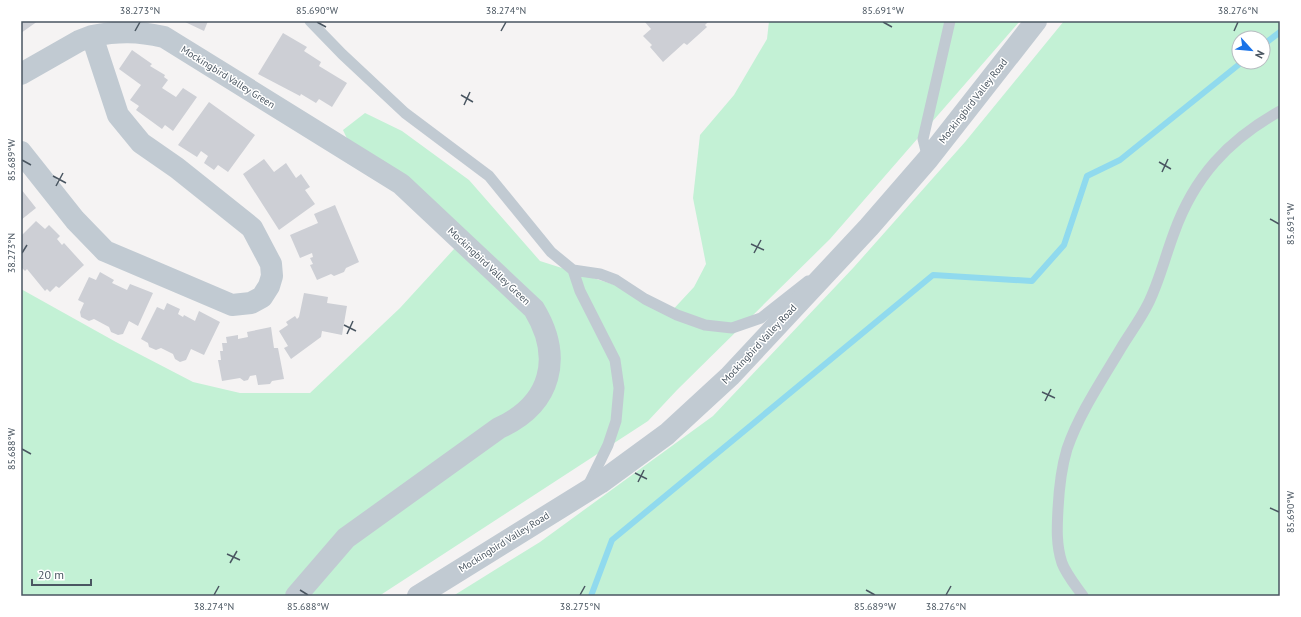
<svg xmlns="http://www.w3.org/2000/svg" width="1301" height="617" font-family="'PT Sans',sans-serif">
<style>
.green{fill:#c3f1d5;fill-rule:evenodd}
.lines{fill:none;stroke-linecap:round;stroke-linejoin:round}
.stream{stroke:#90daee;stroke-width:6}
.building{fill:#cdcfd5}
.service{stroke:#c1cad2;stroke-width:11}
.minor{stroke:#c1cad2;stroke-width:22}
.ticks{fill:none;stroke:#4a5661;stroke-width:1.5}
.labels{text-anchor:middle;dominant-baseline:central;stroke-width:3;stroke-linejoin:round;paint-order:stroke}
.street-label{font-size:10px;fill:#4a5661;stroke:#fff}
.neatline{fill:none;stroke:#4a5661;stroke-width:1.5}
.ticks-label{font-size:10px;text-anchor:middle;fill:#4a5661}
</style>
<rect width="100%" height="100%" fill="#f5f3f3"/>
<!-- green -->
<path class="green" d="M769,21H1020L830,239L677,390L648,421L379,596H21V289L116,342L193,382L240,393H310L400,308L465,237L351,147L343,130L365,113L402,131L469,180L540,261L615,285L668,315L694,287L706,264L693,198L700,135L734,95L767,39Z
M1064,21H1280V596H453L540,542L713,416L854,267L965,142ZM1239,38H1263V62H1239Z"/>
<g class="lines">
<!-- stream -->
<path class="stream" d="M1263,45L1280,32
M591,596L612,540L933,275L1032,281L1064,245L1087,176L1120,160L1242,62"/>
</g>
<!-- building -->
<path class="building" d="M21,21H38L21,33Z
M183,21H208L204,31Z
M644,21H709L705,25L707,27L687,45L684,43L663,62L650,47L652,45L643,36L651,29Z
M283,33L307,47L304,51L321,62L319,66L347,83L332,107L319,99L316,103L301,94L300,96L258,74Z
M132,50L152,64L150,66L165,75L164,77L168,80L162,88L176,97L183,88L197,97L173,131L165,125L162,129L136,110L139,106L130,100L141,85L119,69Z
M209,102L255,135L228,172L218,165L214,170L204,163L208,156L201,151L197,157L178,145Z
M264,159L274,172L286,163L296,178L301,174L310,187L305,190L315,204L279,230L243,174Z
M21,189L36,208L21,220Z
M335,205L359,262L346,268L344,272L334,276L331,274L317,280L310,265L313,264L310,258L313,257L312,253L300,258L290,235L318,223L314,214Z
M36,221L45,229L49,225L60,236L57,239L62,245L64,243L84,265L59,288L56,286L50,292L47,289L45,291L27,269L25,271L21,267V236Z
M100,272L114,280L112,283L127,290L130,284L153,293L138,326L129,321L123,334L118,335L111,332L109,327L94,319L89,321L81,317L80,312L84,303L78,300L89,277L96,280Z
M304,293L328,297L327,303L347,306L342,335L322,331L321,337L291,359L284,348L288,346L279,331L288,325L286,322L295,316L297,319L299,317Z
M167,303L180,309L178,314L183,317L184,315L195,321L199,311L220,322L204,355L191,349L186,360L180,362L175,359L173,354L161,348L156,350L149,347L148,343L141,339L157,307L164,310Z
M271,327L274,348H278L284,379L272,381L270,384L258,385L256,375L250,376L248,380L244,381L240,378L222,381L218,360H221L220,351H223L222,343H227L226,337L238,335V339L248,337L247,332Z"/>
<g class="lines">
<!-- service -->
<path class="service" d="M310,21L342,54L405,113L489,176L551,252L573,270L600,274L616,280L645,299L677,315L705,325L732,328L761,318L808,281
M928,159L923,139L950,21
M573,270L580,291L615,360L619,388L616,421L608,445L587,488
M1083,596C1076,586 1066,574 1062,563C1056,545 1057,527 1058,509C1059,489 1061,469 1067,449C1079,414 1102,380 1121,348C1130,333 1140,320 1148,304C1159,282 1165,257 1174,233C1194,177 1228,140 1280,111"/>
<!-- minor -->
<path class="minor" d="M92,36C119,31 137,31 164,37L401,184L534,309C563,357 552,404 499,428L346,538L296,596
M21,74L79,41L92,36L118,115L141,143L177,168L252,228L271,264L272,276L269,286L262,297L251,303L232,305L105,251L75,220L21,152
M418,596L600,483L667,434L730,376L869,227L928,159L1036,21"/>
</g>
<!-- ticks -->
<path class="ticks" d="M317,22L326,27M883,22L892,27M135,31L140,22M501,31L506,22M1234,31L1238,22M461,95L473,102M464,105L470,92M22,160L31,165M1159,162L1171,169M1162,172L1168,159M53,176L66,183M56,186L63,173M1270,219L1279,224M751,244L764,250M22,253L27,245M754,253L761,240M344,325L356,331M347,334L353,321M1042,392L1055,398M1045,401L1051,389M22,449L31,454M635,473L647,479M638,482L644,470M1270,508L1279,512M227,554L240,560M230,563L237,551M300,590L308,595M866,590L875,595M214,595L219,586M580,595L585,586M946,595L951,586"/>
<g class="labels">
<!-- street labels -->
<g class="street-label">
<text transform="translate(228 77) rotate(32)">Mockingbird Valley Green</text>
<text transform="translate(973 101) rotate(-52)">Mockingbird Valley Road</text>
<text transform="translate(489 266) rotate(43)">Mockingbird Valley Green</text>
<text transform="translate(759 344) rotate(-47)">Mockingbird Valley Road</text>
<text transform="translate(504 542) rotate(-32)">Mockingbird Valley Road</text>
</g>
</g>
<!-- border -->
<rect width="1301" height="617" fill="none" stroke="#ffffff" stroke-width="44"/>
<!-- north arrow -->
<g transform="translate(1251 50) rotate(117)"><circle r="19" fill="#ffffff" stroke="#b7bbc0"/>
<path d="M0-3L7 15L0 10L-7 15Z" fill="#1a73e8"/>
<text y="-6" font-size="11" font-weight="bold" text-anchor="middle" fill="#4a5661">N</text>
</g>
<!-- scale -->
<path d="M32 579v6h59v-6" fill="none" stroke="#4a5661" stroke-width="2"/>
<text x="38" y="579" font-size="12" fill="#4a5661" stroke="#ffffff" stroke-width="3" paint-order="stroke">20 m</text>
<rect x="22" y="22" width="1257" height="573" class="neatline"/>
<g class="ticks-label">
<text x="140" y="14">38.273°N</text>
<text x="317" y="14">85.690°W</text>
<text x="506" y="14">38.274°N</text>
<text x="883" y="14">85.691°W</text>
<text x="1238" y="14">38.276°N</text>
<text transform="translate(11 160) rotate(-90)" y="4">85.689°W</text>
<text transform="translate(1290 224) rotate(-90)" y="4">85.691°W</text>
<text transform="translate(11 253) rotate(-90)" y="4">38.273°N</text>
<text transform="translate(11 449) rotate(-90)" y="4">85.688°W</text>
<text transform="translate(1290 512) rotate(-90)" y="4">85.690°W</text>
<text x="214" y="610">38.274°N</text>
<text x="308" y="610">85.688°W</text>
<text x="580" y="610">38.275°N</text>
<text x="875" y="610">85.689°W</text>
<text x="946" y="610">38.276°N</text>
</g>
</svg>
